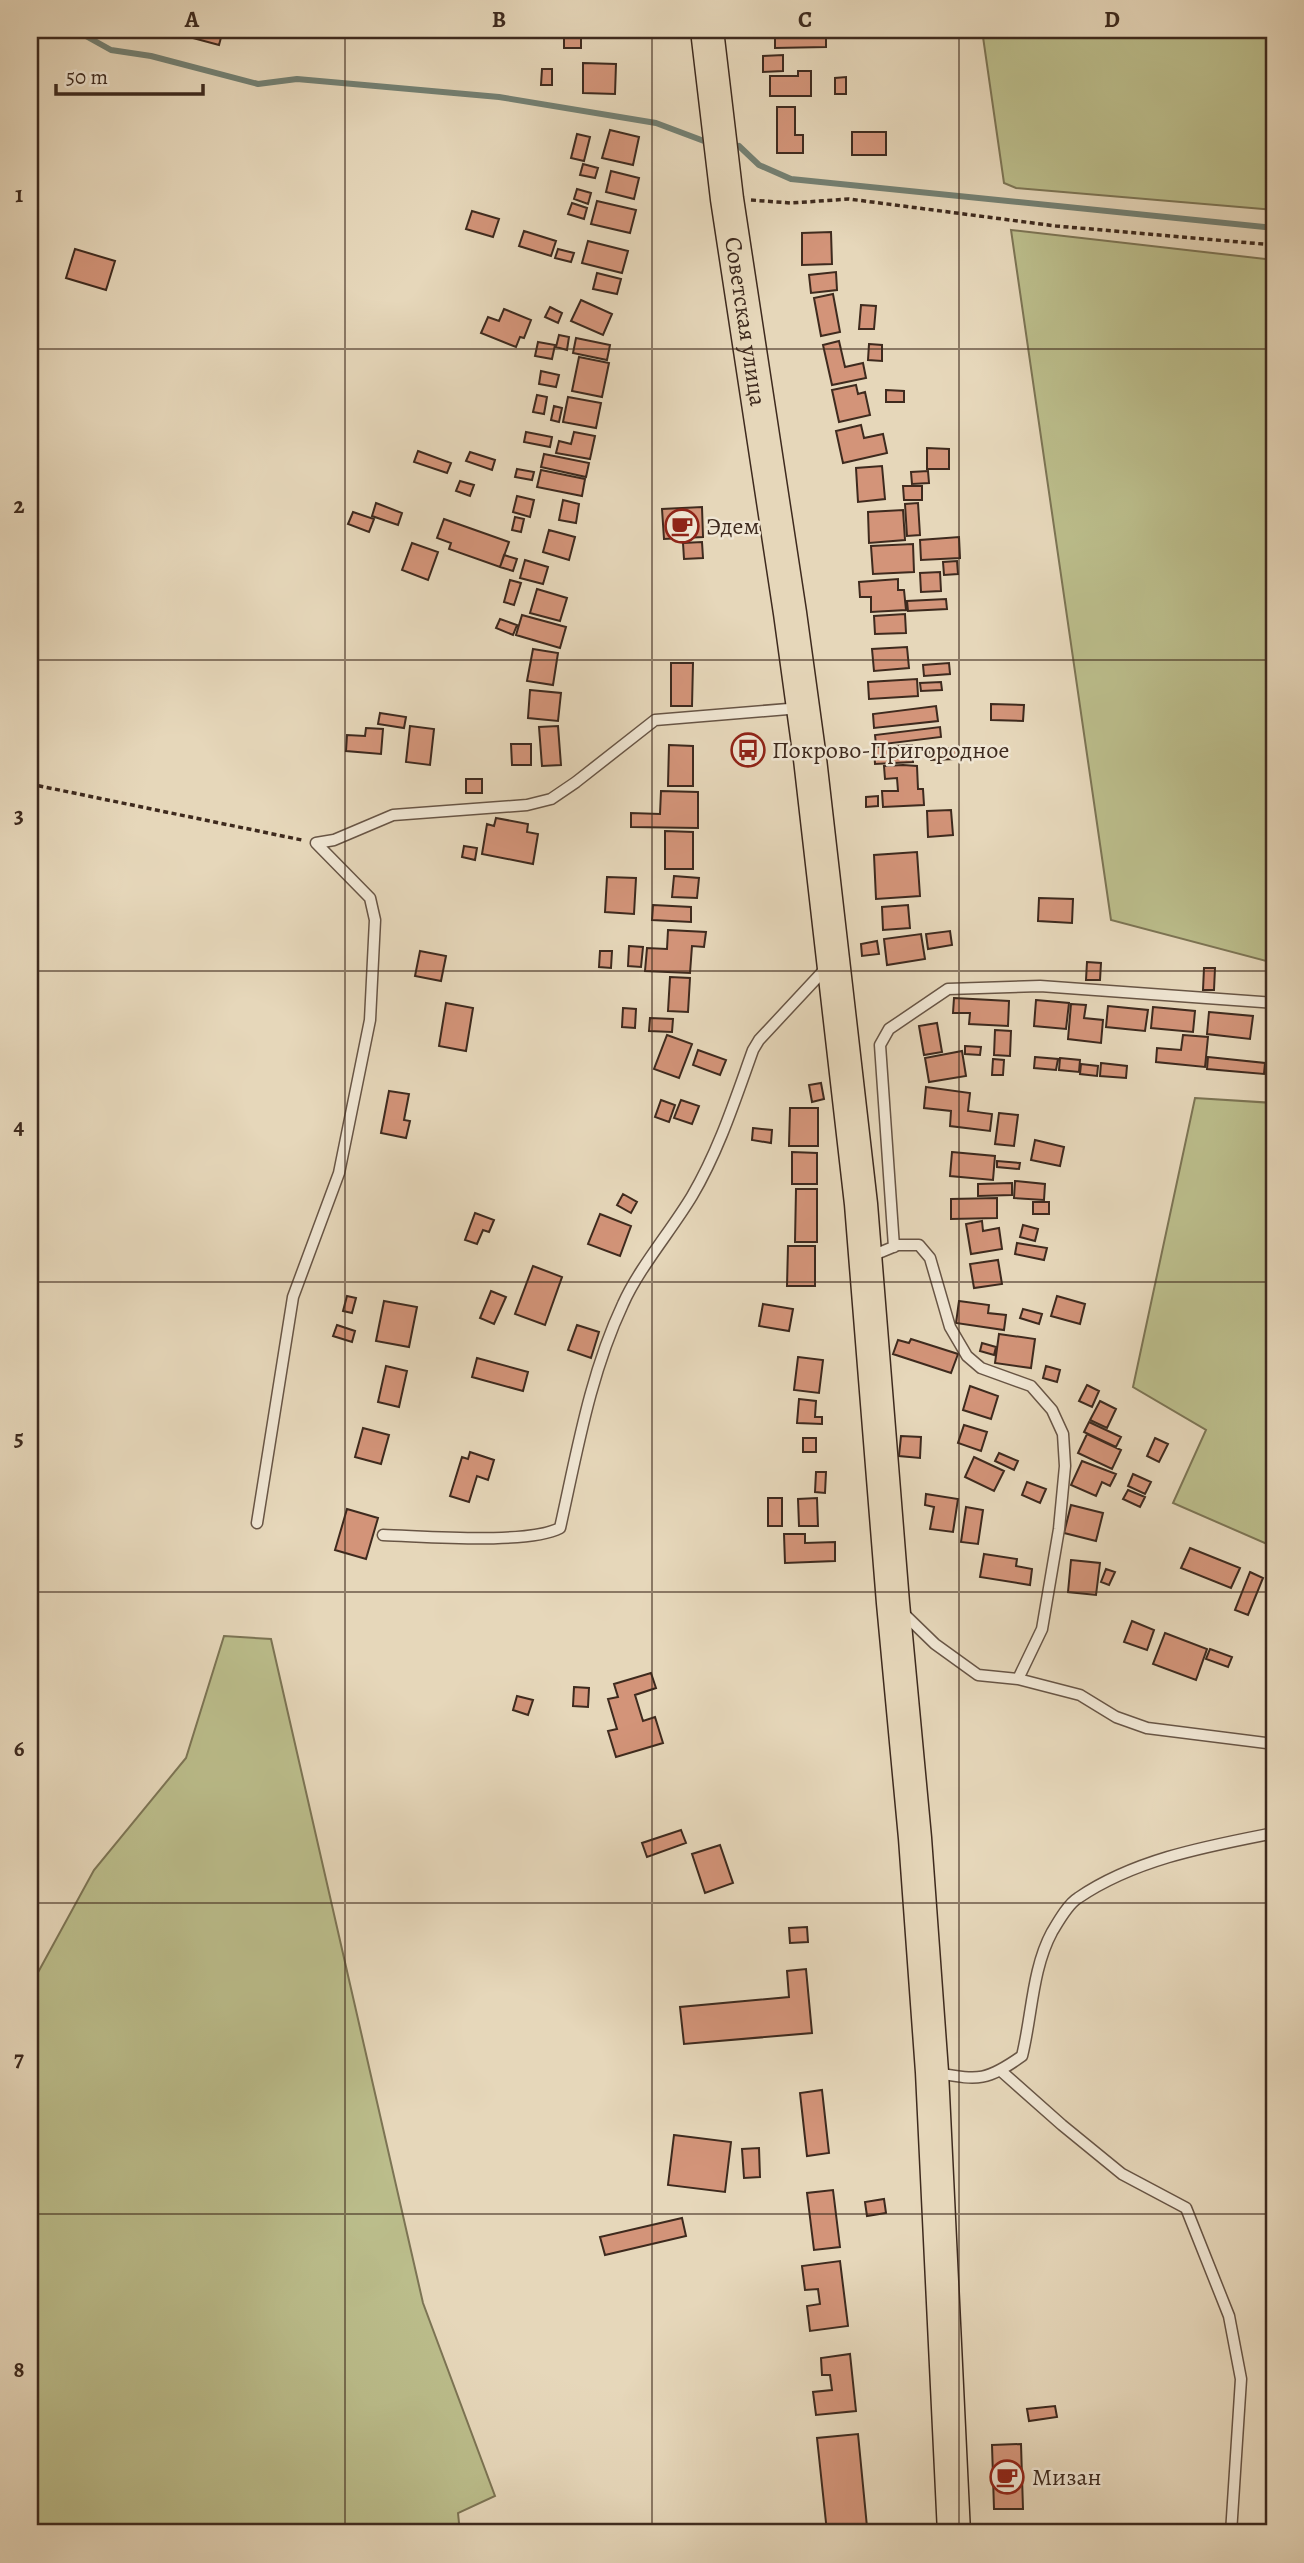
<svg xmlns="http://www.w3.org/2000/svg" width="1304" height="2563" font-family="Alegreya,serif">
<style>
.green{fill:#bbbd8b;stroke:#7c7454;stroke-width:2}
.lines{fill:none;stroke-linecap:round;stroke-linejoin:round}
.stream{stroke:#738073;stroke-width:6}
.building{fill:#d39479;stroke:#3e2a1e;stroke-width:2}
.lane-casing{stroke:#685545;stroke-width:13}
.primary-casing{stroke:#3e2a1e;stroke-width:35}
.path{stroke:#3e2a1e;stroke-width:3.5;stroke-dasharray:5 3.5;stroke-linecap:butt}
.lane{stroke:#efe5d2;stroke-width:10}
.primary{stroke:#e6d7ba;stroke-width:32}
.grid{fill:none;stroke:#3e2a1e;stroke-width:2;stroke-opacity:0.55}
.labels{text-anchor:middle;dominant-baseline:central;stroke-width:5;stroke-linejoin:round;paint-order:stroke}
.street-label{font-size:24px;fill:#3e2a1e;stroke:#efe5d2}
.poi-label{font-size:24px;fill:#3e2a1e;stroke:#efe5d2;text-anchor:start}
.neatline{fill:none;stroke:#3e2a1e;stroke-width:2.5}
.grid-label{font-size:23px;text-anchor:middle;font-weight:bold;fill:#3e2a1e}
</style>
<rect width="100%" height="100%" fill="#e6d7ba"/>
<filter id="stains"><feTurbulence type="fractalNoise" baseFrequency=".00286" numOctaves="4"/><feColorMatrix values="0 0 0 0 .2 0 0 0 0 .09 0 0 0 0 .02 0 0 0 .5 -.17"/></filter>
<radialGradient id="worn" r=".72"><stop offset=".6" stop-color="#630" stop-opacity="0"/><stop offset="1" stop-color="#630" stop-opacity=".3"/></radialGradient>
<!-- green -->
<path class="green" d="M982,30H1274V210L1016,188L1004,183Z
M1011,230L1274,260V963L1111,920Z
M1195,1098L1274,1103V1547L1173,1503L1206,1430L1133,1387Z
M224,1636L271,1639L423,2303L495,2496L458,2513L460,2533H30V1987L94,1870L186,1758Z"/>
<g class="lines">
<!-- stream -->
<path class="stream" d="M75,30L111,50L151,56L258,84L297,79L499,97L656,123L704,141
M739,146L759,165L791,179L1274,228"/>
</g>
<!-- building -->
<path class="building" d="M195,30H223L219,45L193,38Z
M564,30H581V48H564Z
M775,30L826,32V47L775,48Z
M783,55V71L763,72V56Z
M583,63L616,64L615,94L583,93Z
M542,69H552V85H541Z
M798,71H811V96H770V76H798Z
M846,77V94H835V78Z
M777,107H795V135H803V153H777Z
M610,130L639,137L633,165L602,158Z
M852,132H886V155H852Z
M577,134L590,137L584,161L571,158Z
M583,164L598,168L595,178L580,175Z
M611,171L639,178L634,199L606,192Z
M577,189L591,193L588,204L574,199Z
M597,201L636,210L630,233L591,224Z
M572,203L587,208L584,219L568,214Z
M472,211L499,219L493,237L466,229Z
M524,231L556,241L551,256L519,246Z
M831,232L832,264L802,265V233Z
M588,241L628,251L622,273L582,263Z
M75,249L115,261L106,290L66,278Z
M558,249L574,253L571,262L555,258Z
M836,272L837,290L811,293L809,275Z
M597,273L621,279L617,294L593,289Z
M833,294L840,332L821,336L814,298Z
M581,300L612,314L603,335L571,321Z
M861,305L876,306L874,329H859Z
M550,307L562,313L558,323L545,317Z
M504,309L531,320L524,338L520,337L516,347L481,333L488,317L499,321Z
M559,335L569,337L567,350L556,347Z
M576,338L610,345L607,360L573,353Z
M839,341L845,367L863,363L866,378L832,385L823,345Z
M538,342L555,345L552,359L535,356Z
M869,344L882,345V361L868,360Z
M579,357L609,363L602,397L572,391Z
M541,371L559,375L556,387L539,384Z
M856,385L858,394L865,392L870,415L839,422L832,390Z
M886,390L904,391V402H886Z
M537,395L547,397L544,414L533,412Z
M568,397L601,403L596,428L563,422Z
M554,406L562,408L559,422L551,420Z
M861,425L864,438L883,434L887,453L843,463L836,431Z
M526,432L552,437L550,447L524,442Z
M574,432L595,436L590,459L556,453L559,441L571,444Z
M927,448L949,449V469H927Z
M418,451L451,463L447,473L414,462Z
M470,452L495,460L492,470L466,461Z
M544,454L589,463L586,477L541,467Z
M882,466L885,499L858,502L856,468Z
M517,469L534,472L532,480L515,477Z
M541,470L585,479L582,496L537,487Z
M928,471L929,483L912,484L911,472Z
M460,481L474,485L470,496L456,491Z
M903,486H922V500H904Z
M517,496L534,500L530,517L513,512Z
M563,500L579,504L576,523L559,520Z
M376,503L402,513L398,525L372,516Z
M918,503L920,535L907,536L905,504Z
M702,507L703,537L664,539L662,509Z
M903,510L905,540L869,543L868,512Z
M353,512L374,519L369,532L348,524Z
M515,517L524,519L521,532L512,530Z
M444,519L509,542L500,567L449,549L451,543L437,538Z
M549,530L575,537L569,560L543,552Z
M959,537L960,558L921,560L920,540Z
M702,542L703,558L684,559L683,543Z
M412,543L438,552L428,580L402,570Z
M913,544L914,572L873,574L871,546Z
M504,555L517,559L513,571L500,567Z
M525,560L548,567L543,584L520,578Z
M957,561L958,574L944,575L943,562Z
M940,572L941,591L921,592L920,573Z
M898,579V590H904L906,610L871,612V597H860L859,582Z
M510,580L521,583L514,605L504,602Z
M537,589L567,598L560,621L530,613Z
M946,599L947,609L908,611L907,601Z
M905,614L906,633L875,634L874,616Z
M522,615L566,627L560,648L516,635Z
M500,619L517,625L513,635L496,628Z
M907,647L909,668L874,671L872,649Z
M533,649L558,653L553,685L527,681Z
M671,663H693L692,706H671Z
M949,663L950,674L924,676L923,665Z
M917,679L918,696L869,699L868,682Z
M941,682L942,690L921,691L920,683Z
M530,690L561,693L558,721L528,718Z
M991,704L1024,705L1023,721L991,720Z
M936,706L938,721L874,728L873,714Z
M380,713L406,717L404,728L378,724Z
M410,726L434,729L430,765L406,762Z
M558,726L561,765L542,766L539,727Z
M940,727L941,737L876,745L875,735Z
M366,728L383,729L381,754L346,751L347,735L365,736Z
M511,744H531V765H512Z
M669,745L693,746V786H668Z
M912,745L913,762L875,764L874,747Z
M956,748V759L931,760L930,749Z
M903,765L917,766L918,789H923L924,805L883,807L882,791H898L897,778L885,779L884,766Z
M466,779H482V793H466Z
M661,791L698,792V828L631,827V813L660,814Z
M878,796V806L866,807V797Z
M951,810L953,835L928,837L927,811Z
M496,818L528,824L527,832L538,834L533,864L482,854L487,824L494,826Z
M665,831L693,832V869H665Z
M464,846L477,848L475,860L462,857Z
M917,852L920,896L876,899L874,855Z
M674,876L699,878L697,898L672,897Z
M607,877L636,878L634,914L605,912Z
M1039,898L1073,899L1072,923L1038,921Z
M653,905L691,907V922L652,920Z
M908,905L910,928L883,930L882,907Z
M668,930L706,932L704,947L692,946L690,973L645,971L647,948L667,949Z
M950,931L952,945L928,949L926,934Z
M921,934L925,959L887,965L884,939Z
M877,941L879,954L862,956L861,944Z
M629,946L643,947L641,967L628,966Z
M420,951L446,956L441,981L415,976Z
M600,951H612L611,968L599,967Z
M1087,962L1101,963L1100,980H1086Z
M1204,968H1215L1214,990H1203Z
M670,977L690,978L688,1012L668,1011Z
M954,998L1009,1001L1008,1026L969,1024L970,1013H953Z
M1036,1000L1069,1003L1066,1029L1034,1026Z
M446,1003L473,1008L466,1051L439,1046Z
M1071,1004L1086,1005L1084,1018L1103,1020L1101,1043L1068,1039Z
M1108,1006L1148,1010L1145,1031L1106,1027Z
M1153,1007L1195,1011L1193,1032L1151,1028Z
M623,1008L636,1009L635,1028L622,1027Z
M1209,1012L1253,1016L1250,1039L1207,1034Z
M650,1018L673,1019L672,1032L649,1031Z
M937,1023L942,1052L924,1055L919,1026Z
M995,1030L1011,1031L1010,1056L994,1055Z
M667,1035L692,1044L679,1078L654,1069Z
M1183,1035L1208,1037L1205,1067L1156,1062L1157,1048L1181,1050Z
M965,1046L981,1047L980,1055L965,1054Z
M698,1050L726,1060L720,1075L693,1065Z
M962,1051L966,1076L929,1082L925,1058Z
M1035,1057L1058,1059L1056,1070L1034,1068Z
M1208,1057L1265,1063L1264,1074L1207,1069Z
M1060,1058L1080,1060L1079,1072L1059,1070Z
M993,1059L1004,1060L1003,1075H992Z
M1101,1063L1127,1066L1126,1078L1100,1076Z
M1081,1064L1098,1066L1097,1076L1080,1074Z
M821,1083L824,1099L812,1102L809,1085Z
M926,1087L970,1093L968,1111L992,1114L990,1131L950,1126L951,1111L924,1108Z
M389,1091L409,1094L404,1120L410,1121L406,1138L381,1133Z
M661,1100L675,1105L669,1122L655,1117Z
M681,1100L699,1106L692,1124L674,1118Z
M790,1108H818V1146H789Z
M999,1113L1018,1115L1014,1146L995,1144Z
M753,1128L772,1130L771,1143L752,1140Z
M1035,1140L1064,1147L1060,1166L1031,1160Z
M792,1152L817,1153V1184H792Z
M952,1152L995,1156L993,1180L950,1176Z
M997,1161L1020,1163L1019,1169L997,1167Z
M1015,1181L1045,1184L1044,1200L1014,1198Z
M1012,1183V1195L978,1196V1184Z
M796,1189H817V1242H795Z
M623,1194L637,1202L631,1213L617,1205Z
M997,1198V1218L951,1219V1199Z
M1033,1202H1049V1214H1033Z
M475,1213L494,1220L489,1232L483,1230L477,1244L465,1240Z
M600,1214L631,1226L620,1256L588,1244Z
M982,1221L983,1231L999,1228L1002,1249L971,1254L966,1224Z
M1023,1225L1038,1229L1035,1241L1020,1237Z
M1017,1243L1047,1248L1044,1260L1015,1254Z
M788,1246H815V1286H787Z
M998,1260L1002,1284L974,1288L970,1264Z
M533,1266L562,1277L545,1325L515,1314Z
M491,1291L506,1297L494,1324L480,1318Z
M347,1296L356,1298L352,1313L343,1311Z
M1057,1296L1085,1304L1080,1324L1051,1316Z
M384,1301L417,1307L409,1347L376,1341Z
M959,1301L989,1305L988,1313L1006,1315L1004,1330L956,1323Z
M763,1304L793,1309L789,1331L759,1326Z
M1023,1309L1042,1314L1039,1324L1020,1318Z
M337,1325L355,1331L352,1342L333,1336Z
M577,1325L599,1332L591,1358L568,1350Z
M999,1334L1035,1339L1031,1368L995,1363Z
M911,1339L958,1354L951,1373L893,1354L898,1340L909,1343Z
M982,1343L996,1347L994,1355L980,1351Z
M798,1357L823,1360L819,1393L794,1390Z
M477,1358L528,1372L523,1391L472,1377Z
M386,1366L407,1371L399,1407L378,1402Z
M1046,1366L1060,1370L1057,1382L1043,1378Z
M1087,1385L1099,1391L1092,1407L1079,1401Z
M970,1386L998,1396L991,1419L963,1410Z
M799,1399L816,1401L815,1417H822V1424L797,1423Z
M1100,1401L1116,1409L1107,1428L1090,1420Z
M1089,1422L1121,1437L1116,1447L1084,1432Z
M964,1425L987,1432L981,1451L958,1443Z
M363,1428L389,1435L381,1464L355,1457Z
M1087,1434L1121,1450L1112,1469L1078,1453Z
M901,1436L921,1437L920,1458L899,1456Z
M803,1438H816V1452H803Z
M1155,1438L1168,1444L1159,1462L1147,1456Z
M470,1452L494,1460L488,1480L477,1476L469,1502L450,1496L462,1457L468,1459Z
M999,1453L1018,1461L1014,1470L995,1461Z
M974,1457L1004,1471L994,1491L965,1477Z
M1082,1461L1116,1474L1110,1486L1102,1482L1096,1496L1071,1485Z
M816,1472H826L825,1493L815,1492Z
M1133,1474L1151,1482L1145,1494L1128,1486Z
M1027,1482L1046,1489L1040,1503L1022,1495Z
M1128,1490L1145,1497L1140,1507L1123,1499Z
M926,1494L958,1499L953,1532L930,1529L934,1507L925,1505Z
M768,1498H782V1526H768Z
M817,1498L818,1526H799L798,1499Z
M1071,1505L1103,1513L1096,1541L1064,1533Z
M966,1507L983,1510L978,1544L961,1542Z
M347,1509L378,1518L366,1559L335,1550Z
M784,1534H805V1543L835,1542V1561L785,1563Z
M1190,1548L1240,1568L1231,1588L1181,1568Z
M984,1554L1017,1559L1016,1566L1032,1569L1030,1585L980,1577Z
M1071,1560L1100,1563L1096,1595L1068,1592Z
M1106,1569L1115,1572L1109,1585L1101,1582Z
M1250,1572L1263,1578L1248,1615L1235,1610Z
M1132,1621L1154,1630L1147,1650L1124,1642Z
M1165,1633L1207,1649L1196,1680L1153,1664Z
M1210,1649L1232,1657L1228,1667L1206,1659Z
M651,1673L656,1688L635,1695L643,1721L655,1717L663,1743L616,1757L608,1731L617,1729L608,1699L618,1697L614,1684Z
M574,1687L589,1688L588,1707L573,1706Z
M517,1696L533,1700L528,1715L513,1710Z
M681,1830L686,1843L647,1857L642,1843Z
M720,1845L733,1883L705,1893L692,1854Z
M807,1927L808,1942L790,1943L789,1928Z
M806,1969L812,2033L684,2044L680,2007L789,1997L787,1971Z
M822,2090L829,2153L807,2156L800,2093Z
M674,2135L731,2142L725,2192L668,2185Z
M759,2148L760,2177L744,2178L742,2149Z
M833,2190L840,2247L814,2250L807,2193Z
M884,2199L886,2213L867,2216L865,2202Z
M682,2218L686,2236L605,2255L600,2237Z
M840,2261L848,2326L810,2331L807,2306L820,2304L818,2289L805,2290L802,2266Z
M850,2354L856,2411L816,2415L813,2392L832,2390L830,2375H822L821,2358Z
M1055,2406L1057,2417L1029,2421L1027,2409Z
M858,2434L867,2527L827,2532L817,2438Z
M1021,2444L1023,2509H994L992,2445Z"/>
<g class="lines">
<defs>
<path id="lane" d="M316,843L334,840L393,815L527,805L551,799L576,782L655,720L800,708
M894,1247L880,1045L889,1029L948,989L1040,986L1274,1003
M869,1257L898,1245H919L930,1258L950,1327L967,1356L981,1368L1031,1386L1052,1410L1063,1434L1065,1466L1059,1529L1042,1629L1018,1679
M257,1523L293,1297L339,1173L370,1020L375,920L370,898L316,843
M383,1535C424,1536 527,1545 560,1528C577,1452 590,1374 623,1304C639,1268 671,1231 692,1196C719,1150 735,1100 753,1050L759,1040L828,966
M901,1611L935,1644L978,1675L1018,1679L1080,1695L1116,1717L1147,1728L1274,1744
M1001,2071L1062,2125L1122,2174L1186,2208L1229,2316L1241,2379L1231,2533
M936,2073C979,2080 985,2082 1022,2056C1032,2016 1032,1969 1052,1932C1058,1922 1068,1904 1078,1898C1135,1859 1208,1846 1274,1833"/>
<g id="primary">
<path id="s1" d="M707,30L727,199L790,613L810,759L861,1204L893,1603L915,1838L932,2072L954,2533"/>
</g>
</defs>
<!-- lane casing -->
<use href="#lane" class="lane-casing"/>
<!-- primary casing -->
<use href="#primary" class="primary-casing"/>
<!-- path -->
<path class="path" d="M751,200L791,203L849,199L1056,226L1274,245
M30,784L302,840"/>
<!-- lane -->
<use href="#lane" class="lane"/>
<!-- primary -->
<use href="#primary" class="primary"/>
</g>
<!-- grid -->
<path class="grid" d="M345,30V2533M652,30V2533M959,30V2533M30,349H1274M30,660H1274M30,971H1274M30,1282H1274M30,1592H1274M30,1903H1274M30,2214H1274"/>
<!-- icons -->
<defs>
<symbol id="cafe-ring" viewBox="-11 -11 22 22"><circle r="9.5" fill="#efe5d2" stroke="#8f2418" stroke-width="1.5"/><path d="M-5.5-4.5H6V0H3Q3 3.5 0 3.5H-2.5Q-5.5 3.5-5.5 0ZM3-3.2v2h1.7v-2ZM-6 4.5H4V6H-6Z" fill="#8f2418"/></symbol>
<symbol id="bus-ring" viewBox="-11 -11 22 22"><circle r="9.5" fill="#efe5d2" stroke="#8f2418" stroke-width="1.5"/><path d="M-5-6H5V4H4V6H2V4H-2V6H-4V4H-5ZM-3.5-4V0h7V-4ZM-3.5 1.2v1.5H-2V1.2ZM2 1.2v1.5H3.5V1.2Z" fill="#8f2418"/></symbol>
</defs>
<g fill-rule="evenodd">
<use href="#cafe-ring" x="663" y="507" width="38" height="38"/>
<use href="#bus-ring" x="729" y="731" width="38" height="38"/>
<use href="#cafe-ring" x="988" y="2458" width="38" height="38"/>
</g>
<g class="labels">
<!-- street labels -->
<g class="street-label">
<text stroke="none"><textPath href="#s1" startOffset="294">Советская улица</textPath></text>
</g>
<!-- poi labels -->
<g class="poi-label">
<text x="706" y="526">Эдем</text>
<text x="772" y="750">Покрово-Пригородное</text>
<text x="1032" y="2477">Мизан</text>
</g>
</g>
<!-- margin -->
<rect width="1304" height="2563" fill="none" stroke="#e6d7ba" stroke-width="77"/>
<!-- scale -->
<path d="M56 84v10h147v-10" fill="none" stroke="#3e2a1e" stroke-width="3.5"/>
<text x="66" y="84" font-size="21" fill="#3e2a1e" stroke="#efe5d2" stroke-width="5" paint-order="stroke">50 m</text>
<rect x="38" y="38" width="1228" height="2486" class="neatline"/>
<g class="grid-label">
<text x="192" y="27">A</text>
<text x="499" y="27">B</text>
<text x="805" y="27">C</text>
<text x="1112" y="27">D</text>
<text x="19" y="202">1</text>
<text x="19" y="513">2</text>
<text x="19" y="823">3</text>
<text x="19" y="1134">4</text>
<text x="19" y="1445">5</text>
<text x="19" y="1756">6</text>
<text x="19" y="2066">7</text>
<text x="19" y="2377">8</text>
</g>
<rect width="100%" height="100%" filter="url(#stains)"/>
<rect width="100%" height="100%" fill="url(#worn)"/>
</svg>
